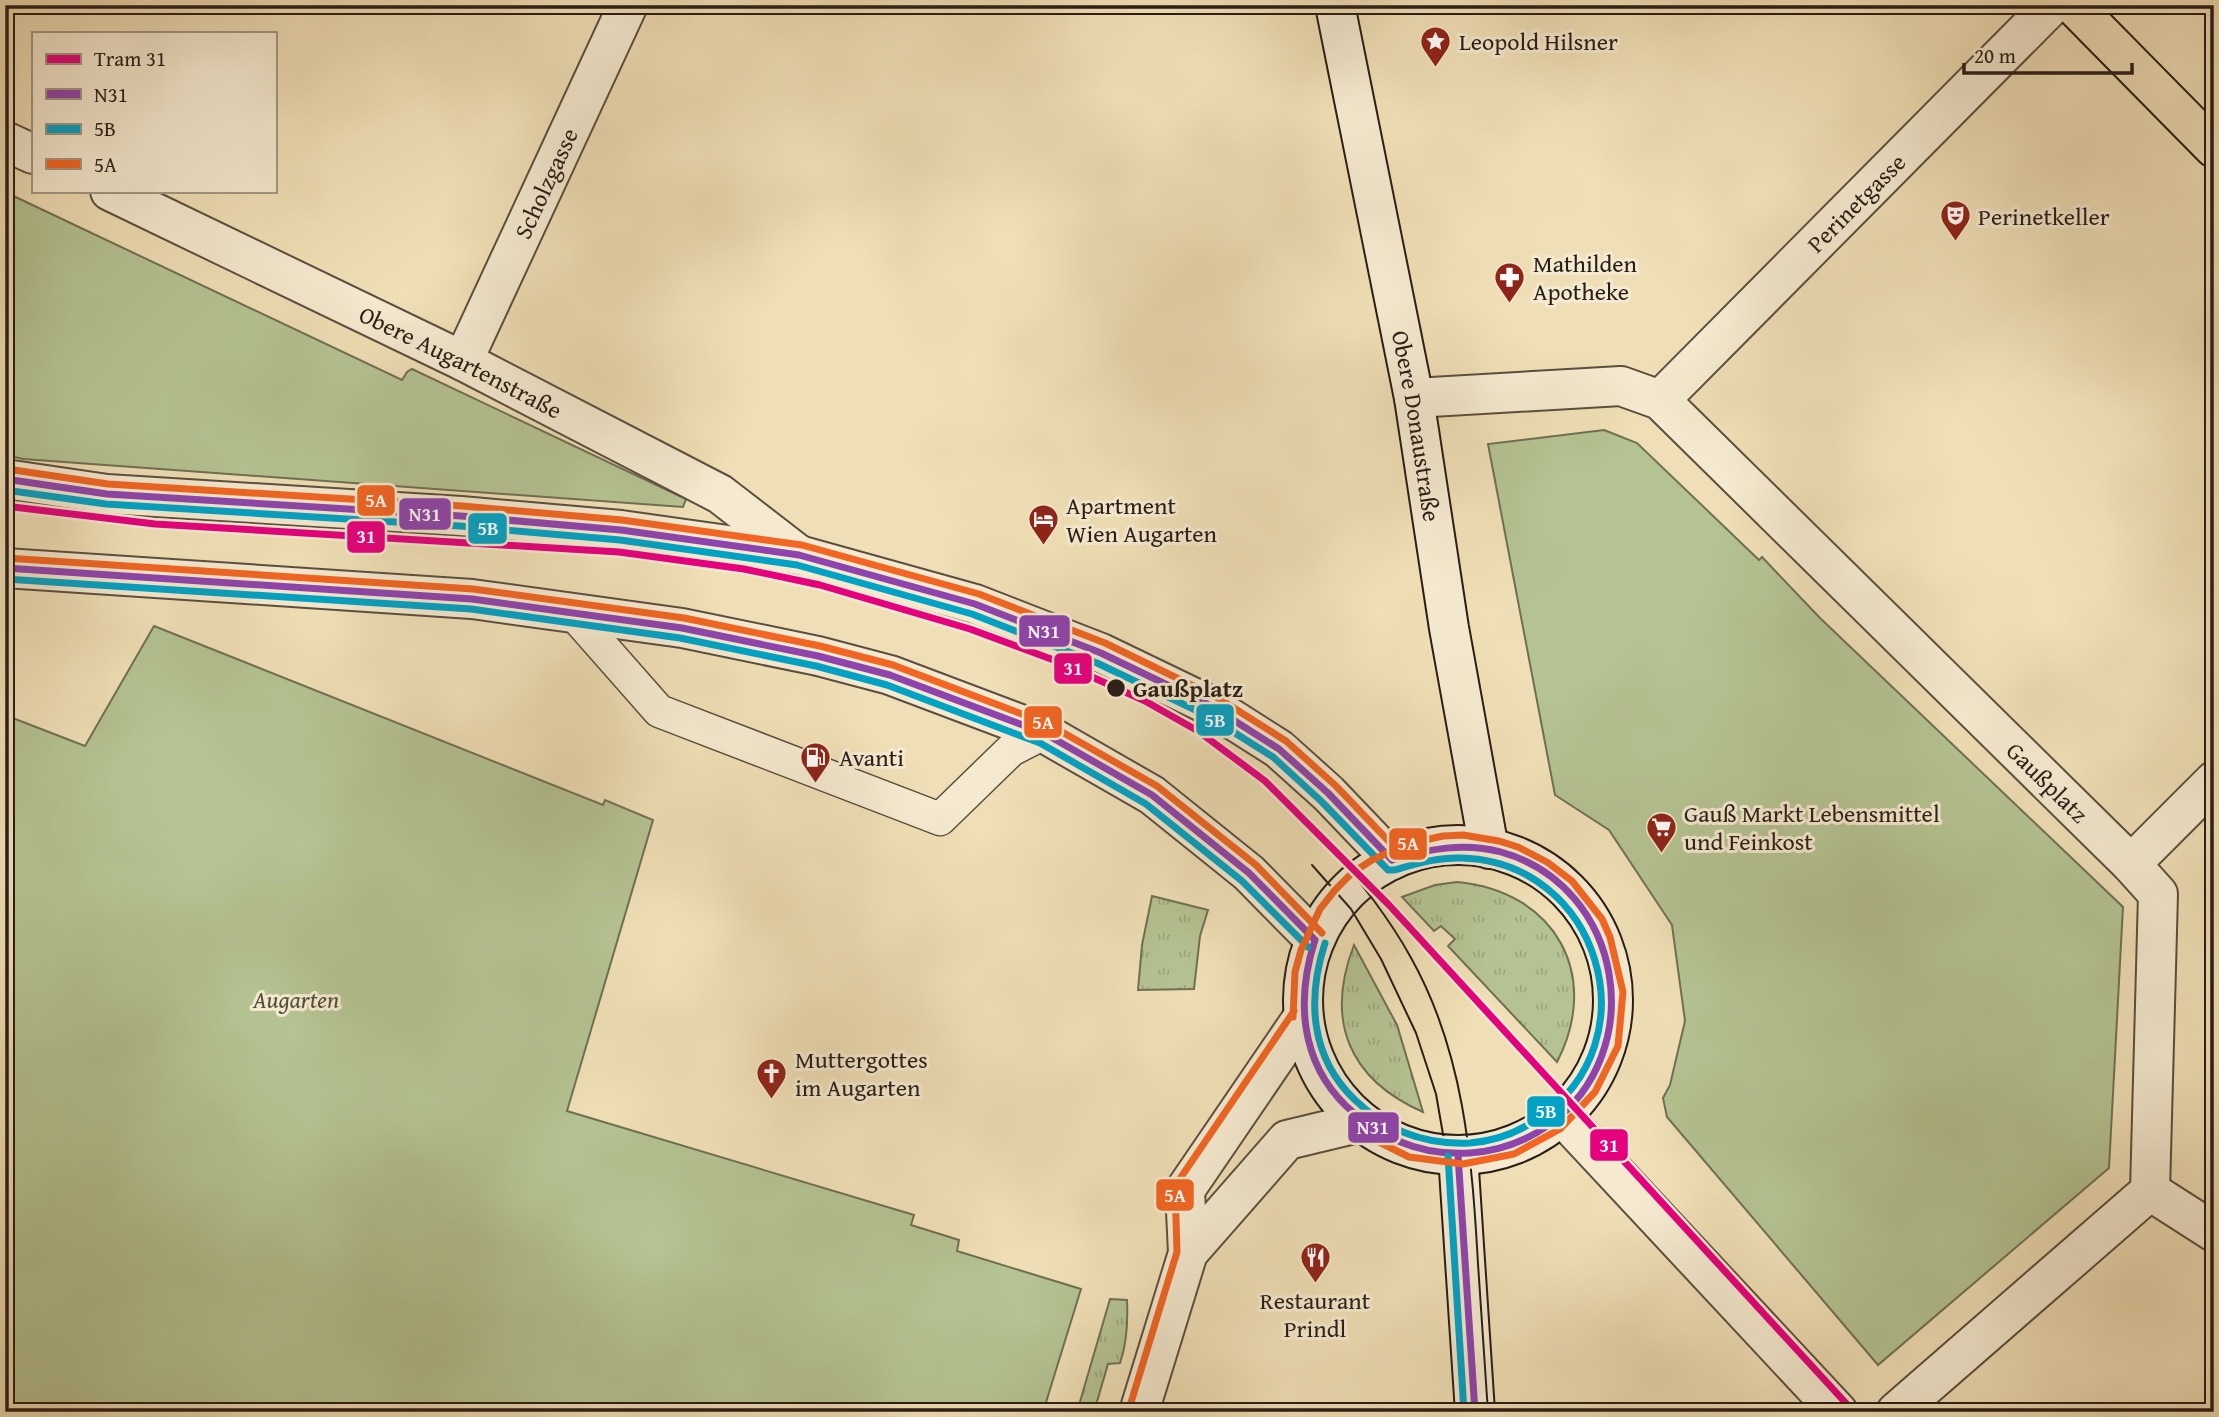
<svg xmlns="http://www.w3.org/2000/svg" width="2219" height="1417" font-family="'Gentium Book Plus',serif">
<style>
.grass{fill:url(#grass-tufts);stroke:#6f7054;stroke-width:2}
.park{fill:#b5c392;stroke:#6f7054;stroke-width:2}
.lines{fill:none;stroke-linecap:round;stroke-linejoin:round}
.service-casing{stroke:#5b4e3f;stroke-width:35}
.minor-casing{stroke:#5b4e3f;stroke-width:42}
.tertiary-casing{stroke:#5b4e3f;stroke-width:42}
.secondary-casing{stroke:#291d17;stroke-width:42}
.primary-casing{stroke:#291d17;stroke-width:42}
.service{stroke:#f5ead0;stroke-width:32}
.minor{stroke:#f5ead0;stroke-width:38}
.tertiary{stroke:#f5ead0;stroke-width:38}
.secondary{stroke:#f5ead0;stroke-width:38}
.primary{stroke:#f0dfb6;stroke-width:38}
.tram{stroke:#291d17;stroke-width:2}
.bus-1-casing{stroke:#f5ead0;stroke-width:12}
.bus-2-casing{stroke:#f5ead0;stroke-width:12}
.bus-3-casing{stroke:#f5ead0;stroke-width:12}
.bus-1{stroke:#8e44ad;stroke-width:7}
.bus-2{stroke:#02a2c5;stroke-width:7}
.bus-3{stroke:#f26522;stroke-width:7}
.tram-1-casing{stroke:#f5ead0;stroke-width:12}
.tram-1{stroke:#e5007d;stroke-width:7}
.stop-dot{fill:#291d17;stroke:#f5ead0;stroke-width:2.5}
.labels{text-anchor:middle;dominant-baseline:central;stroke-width:6;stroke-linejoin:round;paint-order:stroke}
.poi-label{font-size:24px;fill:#291d17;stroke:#f5ead0;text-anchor:start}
.street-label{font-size:24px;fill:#291d17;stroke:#f5ead0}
.stop-label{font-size:24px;font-weight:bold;fill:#291d17;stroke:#f5ead0;text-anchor:start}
.park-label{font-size:24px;font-style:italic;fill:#534f3c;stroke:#f5ead0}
.line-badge{stroke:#f5ead0;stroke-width:2.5}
.badge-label{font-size:19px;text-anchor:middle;font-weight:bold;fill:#fff}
</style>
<defs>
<pattern id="grass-tufts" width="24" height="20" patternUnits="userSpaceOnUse" patternTransform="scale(1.75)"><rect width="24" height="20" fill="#b5c392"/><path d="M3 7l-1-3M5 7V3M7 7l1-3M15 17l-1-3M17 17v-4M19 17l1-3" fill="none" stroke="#9ca77d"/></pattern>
</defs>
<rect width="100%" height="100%" fill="#f0dfb6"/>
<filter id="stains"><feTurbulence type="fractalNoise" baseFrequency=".00286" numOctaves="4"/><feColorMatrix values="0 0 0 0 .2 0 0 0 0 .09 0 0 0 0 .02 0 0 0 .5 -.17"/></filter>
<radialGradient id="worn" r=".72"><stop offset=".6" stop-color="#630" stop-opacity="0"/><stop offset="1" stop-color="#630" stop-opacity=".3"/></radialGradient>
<!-- grass -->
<path class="grass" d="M1457,882C1555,891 1602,975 1557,1062L1448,946L1455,939L1441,926L1434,931L1402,897L1435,885Z
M1152,896L1208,910L1200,936L1194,989L1138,990L1142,945Z
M1354,945L1397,1025L1423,1112C1348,1079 1325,1020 1354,945Z
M1110,1299L1127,1300C1128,1321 1127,1343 1120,1363L1108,1364L1094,1412H1077Z"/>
<!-- park -->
<path class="park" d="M5,192L402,380L407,372L412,369L686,499L683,507L23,459L5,455Z
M1604,430L1637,443L1759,560L1762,557L1820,618L2123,907L2109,1168L1878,1365L1667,1117L1663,1098L1670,1085L1685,1021L1672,925L1609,830L1555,795L1488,444Z
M154,626L603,805L605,800L653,820L567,1111L914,1215L911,1225L959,1240L957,1251L1081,1289L1043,1412H5V715L85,746Z"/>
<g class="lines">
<defs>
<path id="service" d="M571,611L659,711L940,819L1011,750L1044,733"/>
<g id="minor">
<path d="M5,141L33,154"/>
<path id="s1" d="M110,191L463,361L720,494L799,555"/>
<path id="s2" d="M463,361L628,5"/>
<path id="s3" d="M1414,398L1621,386L1660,400L2131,864L2158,894L2150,1191L1896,1412"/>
<path id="s4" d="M1660,400L2052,5"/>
<path d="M2131,864L2214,781"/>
<path d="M2150,1191L2214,1232"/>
<path d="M1188,1253L1287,1140L1362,1122"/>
<path d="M1139,1412L1188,1253L1185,1190L1303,1017"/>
</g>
<path id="tertiary" d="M5,479L107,494L461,516L621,530L799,555L975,604L1101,653L1213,707L1279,749L1328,793L1392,860
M5,568L472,599L682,628L818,656L890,675L1044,733L1152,795L1249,873L1315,940
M1561,1115L1838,1412"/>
<g id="secondary">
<path id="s5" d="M1335,5L1414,398L1449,628L1489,849"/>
<circle cx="1458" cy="1000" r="155"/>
<path d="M1458,1155L1475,1412"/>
</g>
<path id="primary" d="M2073,5L2214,148"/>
</defs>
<!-- service casing -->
<use href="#service" class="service-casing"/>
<!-- minor casing -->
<use href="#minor" class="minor-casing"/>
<!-- tertiary casing -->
<use href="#tertiary" class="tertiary-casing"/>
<!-- secondary casing -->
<use href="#secondary" class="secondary-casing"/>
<!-- primary casing -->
<use href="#primary" class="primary-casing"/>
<!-- service -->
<use href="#service" class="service"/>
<!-- minor -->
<use href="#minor" class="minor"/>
<!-- tertiary -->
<use href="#tertiary" class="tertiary"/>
<!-- secondary -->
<use href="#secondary" class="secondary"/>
<!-- primary -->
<use href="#primary" class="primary"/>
<!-- tram -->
<path class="tram" d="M1333,849C1361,883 1389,918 1410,956C1464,1051 1472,1158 1478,1264C1481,1313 1485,1362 1488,1412
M1312,865L1351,909L1381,959L1416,1033L1436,1094L1444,1140L1448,1184L1463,1412"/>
<defs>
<path id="bus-1" d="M5,479L107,494L461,516L621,530L799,555L975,604L1101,653L1213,707L1279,749L1328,793L1392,860
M5,568L472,599L682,628L818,656L890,675L1044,733L1152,795L1249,873L1315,940
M1315,940C1296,999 1300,1061 1346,1106C1381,1139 1423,1156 1470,1153C1498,1151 1526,1141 1549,1125C1651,1051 1623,886 1501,852C1464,842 1428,849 1392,860
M1458,1155L1475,1412"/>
<path id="bus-2" d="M5,490L106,504L460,526L620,540L797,565L972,614L1097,663L1208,716L1273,757L1321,801L1388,870H1394C1416,864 1438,857 1461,858C1599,861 1654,1041 1539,1118C1519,1132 1495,1141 1470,1143C1426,1145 1387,1131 1355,1100C1310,1057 1307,999 1325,943
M5,579L471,609L680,638L816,666L887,685L1040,743L1146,804L1242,881L1308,947
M1448,1156L1464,1412"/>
<path id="bus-3" d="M7,469L108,484L462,506L622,520L802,545L979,594L1105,643L1218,698L1286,741L1336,786L1400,853
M6,558L473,589L684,618L820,646L893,665L1048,724L1157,786L1256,865L1322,933
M1293,1017L1295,972L1301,950L1320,909L1335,890L1352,873L1372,860L1407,844L1443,836L1463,835L1499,841L1518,847L1547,862L1572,881L1602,919L1610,937L1623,992L1618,1046L1595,1092L1560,1129L1514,1154L1463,1164L1409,1157L1357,1131
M1129,1409L1177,1252L1175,1186L1294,1011"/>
</defs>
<!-- bus-1 casing -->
<use href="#bus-1" class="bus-1-casing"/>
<!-- bus-2 casing -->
<use href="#bus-2" class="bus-2-casing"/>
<!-- bus-3 casing -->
<use href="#bus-3" class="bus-3-casing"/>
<!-- bus-1 -->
<use href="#bus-1" class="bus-1"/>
<!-- bus-2 -->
<use href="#bus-2" class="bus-2"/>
<!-- bus-3 -->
<use href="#bus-3" class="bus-3"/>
<defs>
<path id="tram-1" d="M5,506L155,524L619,552L744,569L820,585L970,629L1059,662L1145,701L1198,731L1265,781L1389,905L1854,1412"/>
</defs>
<!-- tram-1 casing -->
<use href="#tram-1" class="tram-1-casing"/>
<!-- tram-1 -->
<use href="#tram-1" class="tram-1"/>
</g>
<!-- icons -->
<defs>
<symbol id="sight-pin" viewBox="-11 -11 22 30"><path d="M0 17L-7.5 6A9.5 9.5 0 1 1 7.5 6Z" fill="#8f2418" stroke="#f5ead0"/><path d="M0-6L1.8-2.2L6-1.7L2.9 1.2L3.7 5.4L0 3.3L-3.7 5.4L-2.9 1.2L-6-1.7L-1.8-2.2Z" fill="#fff"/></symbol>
<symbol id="theatre-pin" viewBox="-11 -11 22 30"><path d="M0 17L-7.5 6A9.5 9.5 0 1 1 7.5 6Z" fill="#8f2418" stroke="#f5ead0"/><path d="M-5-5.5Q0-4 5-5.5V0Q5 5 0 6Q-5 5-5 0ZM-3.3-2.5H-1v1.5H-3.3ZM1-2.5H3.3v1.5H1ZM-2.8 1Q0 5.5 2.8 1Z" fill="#fff"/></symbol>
<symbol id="pharmacy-pin" viewBox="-11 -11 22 30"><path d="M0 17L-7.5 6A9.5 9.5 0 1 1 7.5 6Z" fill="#8f2418" stroke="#f5ead0"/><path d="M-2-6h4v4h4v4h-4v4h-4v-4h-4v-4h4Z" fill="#fff"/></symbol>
<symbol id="hotel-pin" viewBox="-11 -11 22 30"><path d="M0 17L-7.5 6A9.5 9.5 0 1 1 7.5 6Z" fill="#8f2418" stroke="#f5ead0"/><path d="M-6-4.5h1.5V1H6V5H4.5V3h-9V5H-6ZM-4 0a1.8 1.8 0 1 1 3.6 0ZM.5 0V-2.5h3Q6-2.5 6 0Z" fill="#fff"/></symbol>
<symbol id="fuel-pin" viewBox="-11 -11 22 30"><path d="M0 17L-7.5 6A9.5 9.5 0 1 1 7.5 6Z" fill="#8f2418" stroke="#f5ead0"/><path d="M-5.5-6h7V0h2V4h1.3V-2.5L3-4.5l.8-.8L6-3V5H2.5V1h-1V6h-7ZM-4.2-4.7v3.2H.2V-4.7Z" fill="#fff"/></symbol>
<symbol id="supermarket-pin" viewBox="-11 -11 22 30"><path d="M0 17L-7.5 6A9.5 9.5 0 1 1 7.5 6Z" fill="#8f2418" stroke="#f5ead0"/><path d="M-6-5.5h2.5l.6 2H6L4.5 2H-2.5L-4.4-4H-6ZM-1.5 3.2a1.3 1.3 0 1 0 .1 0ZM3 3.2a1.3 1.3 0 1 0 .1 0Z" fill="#fff"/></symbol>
<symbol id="church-pin" viewBox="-11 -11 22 30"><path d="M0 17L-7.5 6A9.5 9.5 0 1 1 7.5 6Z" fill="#8f2418" stroke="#f5ead0"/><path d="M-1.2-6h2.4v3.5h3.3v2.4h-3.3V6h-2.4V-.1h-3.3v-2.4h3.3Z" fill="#fff"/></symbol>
<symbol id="restaurant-pin" viewBox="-11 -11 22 30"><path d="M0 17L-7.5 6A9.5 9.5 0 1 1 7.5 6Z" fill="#8f2418" stroke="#f5ead0"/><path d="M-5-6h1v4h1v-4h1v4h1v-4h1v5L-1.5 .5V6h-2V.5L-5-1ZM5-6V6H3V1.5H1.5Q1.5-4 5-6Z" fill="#fff"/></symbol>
</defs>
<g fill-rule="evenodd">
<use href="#sight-pin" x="1418" y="24" width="35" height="47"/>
<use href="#theatre-pin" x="1938" y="198" width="35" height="47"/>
<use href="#pharmacy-pin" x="1492" y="260" width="35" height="47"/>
<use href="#hotel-pin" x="1026" y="502" width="35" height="47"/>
<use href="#fuel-pin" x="798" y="740" width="35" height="47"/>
<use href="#supermarket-pin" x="1644" y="810" width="35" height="47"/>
<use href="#church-pin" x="754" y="1056" width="35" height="47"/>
<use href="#restaurant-pin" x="1298" y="1240" width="35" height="47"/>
</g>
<!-- markers -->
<circle class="stop-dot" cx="1116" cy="688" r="10"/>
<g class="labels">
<!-- poi labels -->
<g class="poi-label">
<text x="1459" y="41">Leopold Hilsner</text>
<text x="1978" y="216">Perinetkeller</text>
<text x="1533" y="263">Mathilden<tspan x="1533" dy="28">Apotheke</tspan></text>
<text x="1066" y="505">Apartment<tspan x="1066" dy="28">Wien Augarten</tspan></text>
<text x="839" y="757">Avanti</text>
<text x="1684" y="813">Gauß Markt Lebensmittel<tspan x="1684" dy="28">und Feinkost</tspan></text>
<text x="795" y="1059">Muttergottes<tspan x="795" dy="28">im Augarten</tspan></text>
<text x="1315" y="1300" text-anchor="middle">Restaurant<tspan x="1315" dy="28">Prindl</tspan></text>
</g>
<!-- street labels -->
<g class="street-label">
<text stroke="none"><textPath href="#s2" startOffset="196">Scholzgasse</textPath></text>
<text stroke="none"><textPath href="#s4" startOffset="278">Perinetgasse</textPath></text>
<text stroke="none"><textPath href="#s1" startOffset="390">Obere Augartenstraße</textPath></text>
<text stroke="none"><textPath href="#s5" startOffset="429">Obere Donaustraße</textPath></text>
<text stroke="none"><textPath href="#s3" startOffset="793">Gaußplatz</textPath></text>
</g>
<!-- stop labels -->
<g class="stop-label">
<text x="1133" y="688">Gaußplatz</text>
</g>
<!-- park labels -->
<g class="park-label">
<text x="296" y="999">Augarten</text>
</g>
</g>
<g class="line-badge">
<rect x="356" y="484" width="40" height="33" rx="7" fill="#f26522"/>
<rect x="398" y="497" width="54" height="34" rx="7" fill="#8e44ad"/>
<rect x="467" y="512" width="41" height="33" rx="7" fill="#02a2c5"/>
<rect x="346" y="520" width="40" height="34" rx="7" fill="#e5007d"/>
<rect x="1018" y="614" width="53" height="34" rx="7" fill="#8e44ad"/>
<rect x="1053" y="652" width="40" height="33" rx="7" fill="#e5007d"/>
<rect x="1195" y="703" width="40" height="34" rx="7" fill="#02a2c5"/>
<rect x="1023" y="705" width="40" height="34" rx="7" fill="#f26522"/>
<rect x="1388" y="827" width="40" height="34" rx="7" fill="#f26522"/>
<rect x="1526" y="1095" width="40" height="33" rx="7" fill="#02a2c5"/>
<rect x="1347" y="1111" width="53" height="33" rx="7" fill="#8e44ad"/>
<rect x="1589" y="1128" width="40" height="34" rx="7" fill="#e5007d"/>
<rect x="1155" y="1178" width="40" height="34" rx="7" fill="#f26522"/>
</g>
<g class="badge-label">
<text x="376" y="507">5A</text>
<text x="425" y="521">N31</text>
<text x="488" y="535">5B</text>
<text x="366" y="543">31</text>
<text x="1044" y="638">N31</text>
<text x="1073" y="675">31</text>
<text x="1215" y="727">5B</text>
<text x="1043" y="729">5A</text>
<text x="1408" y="850">5A</text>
<text x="1546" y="1118">5B</text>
<text x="1373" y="1134">N31</text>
<text x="1609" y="1152">31</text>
<text x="1175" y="1202">5A</text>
</g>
<!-- margin -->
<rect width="2219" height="1417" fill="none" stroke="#f0dfb6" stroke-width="28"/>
<rect x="7" y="7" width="2205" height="1403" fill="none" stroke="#291d17" stroke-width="3.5"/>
<rect x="14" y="14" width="2191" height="1389" fill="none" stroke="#291d17" stroke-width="2"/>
<!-- legend -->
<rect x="32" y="32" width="245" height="161" fill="#f5ead0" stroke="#a39886" stroke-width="2"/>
<rect x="46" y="54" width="35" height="10" fill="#e5007d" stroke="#a39886" stroke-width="2"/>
<text x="94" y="66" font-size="21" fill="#291d17">Tram 31</text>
<rect x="46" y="89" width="35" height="10" fill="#8e44ad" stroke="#a39886" stroke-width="2"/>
<text x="94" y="102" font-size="21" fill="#291d17">N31</text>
<rect x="46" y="124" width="35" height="10" fill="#02a2c5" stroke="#a39886" stroke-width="2"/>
<text x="94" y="136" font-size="21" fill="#291d17">5B</text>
<rect x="46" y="159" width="35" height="10" fill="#f26522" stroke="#a39886" stroke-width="2"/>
<text x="94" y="172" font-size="21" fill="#291d17">5A</text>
<!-- scale -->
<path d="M1964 63v10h168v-10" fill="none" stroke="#291d17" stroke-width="3.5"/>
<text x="1974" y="63" font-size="21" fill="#291d17" stroke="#f5ead0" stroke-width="5" paint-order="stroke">20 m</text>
<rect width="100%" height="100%" filter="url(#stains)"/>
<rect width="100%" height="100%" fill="url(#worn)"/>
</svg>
